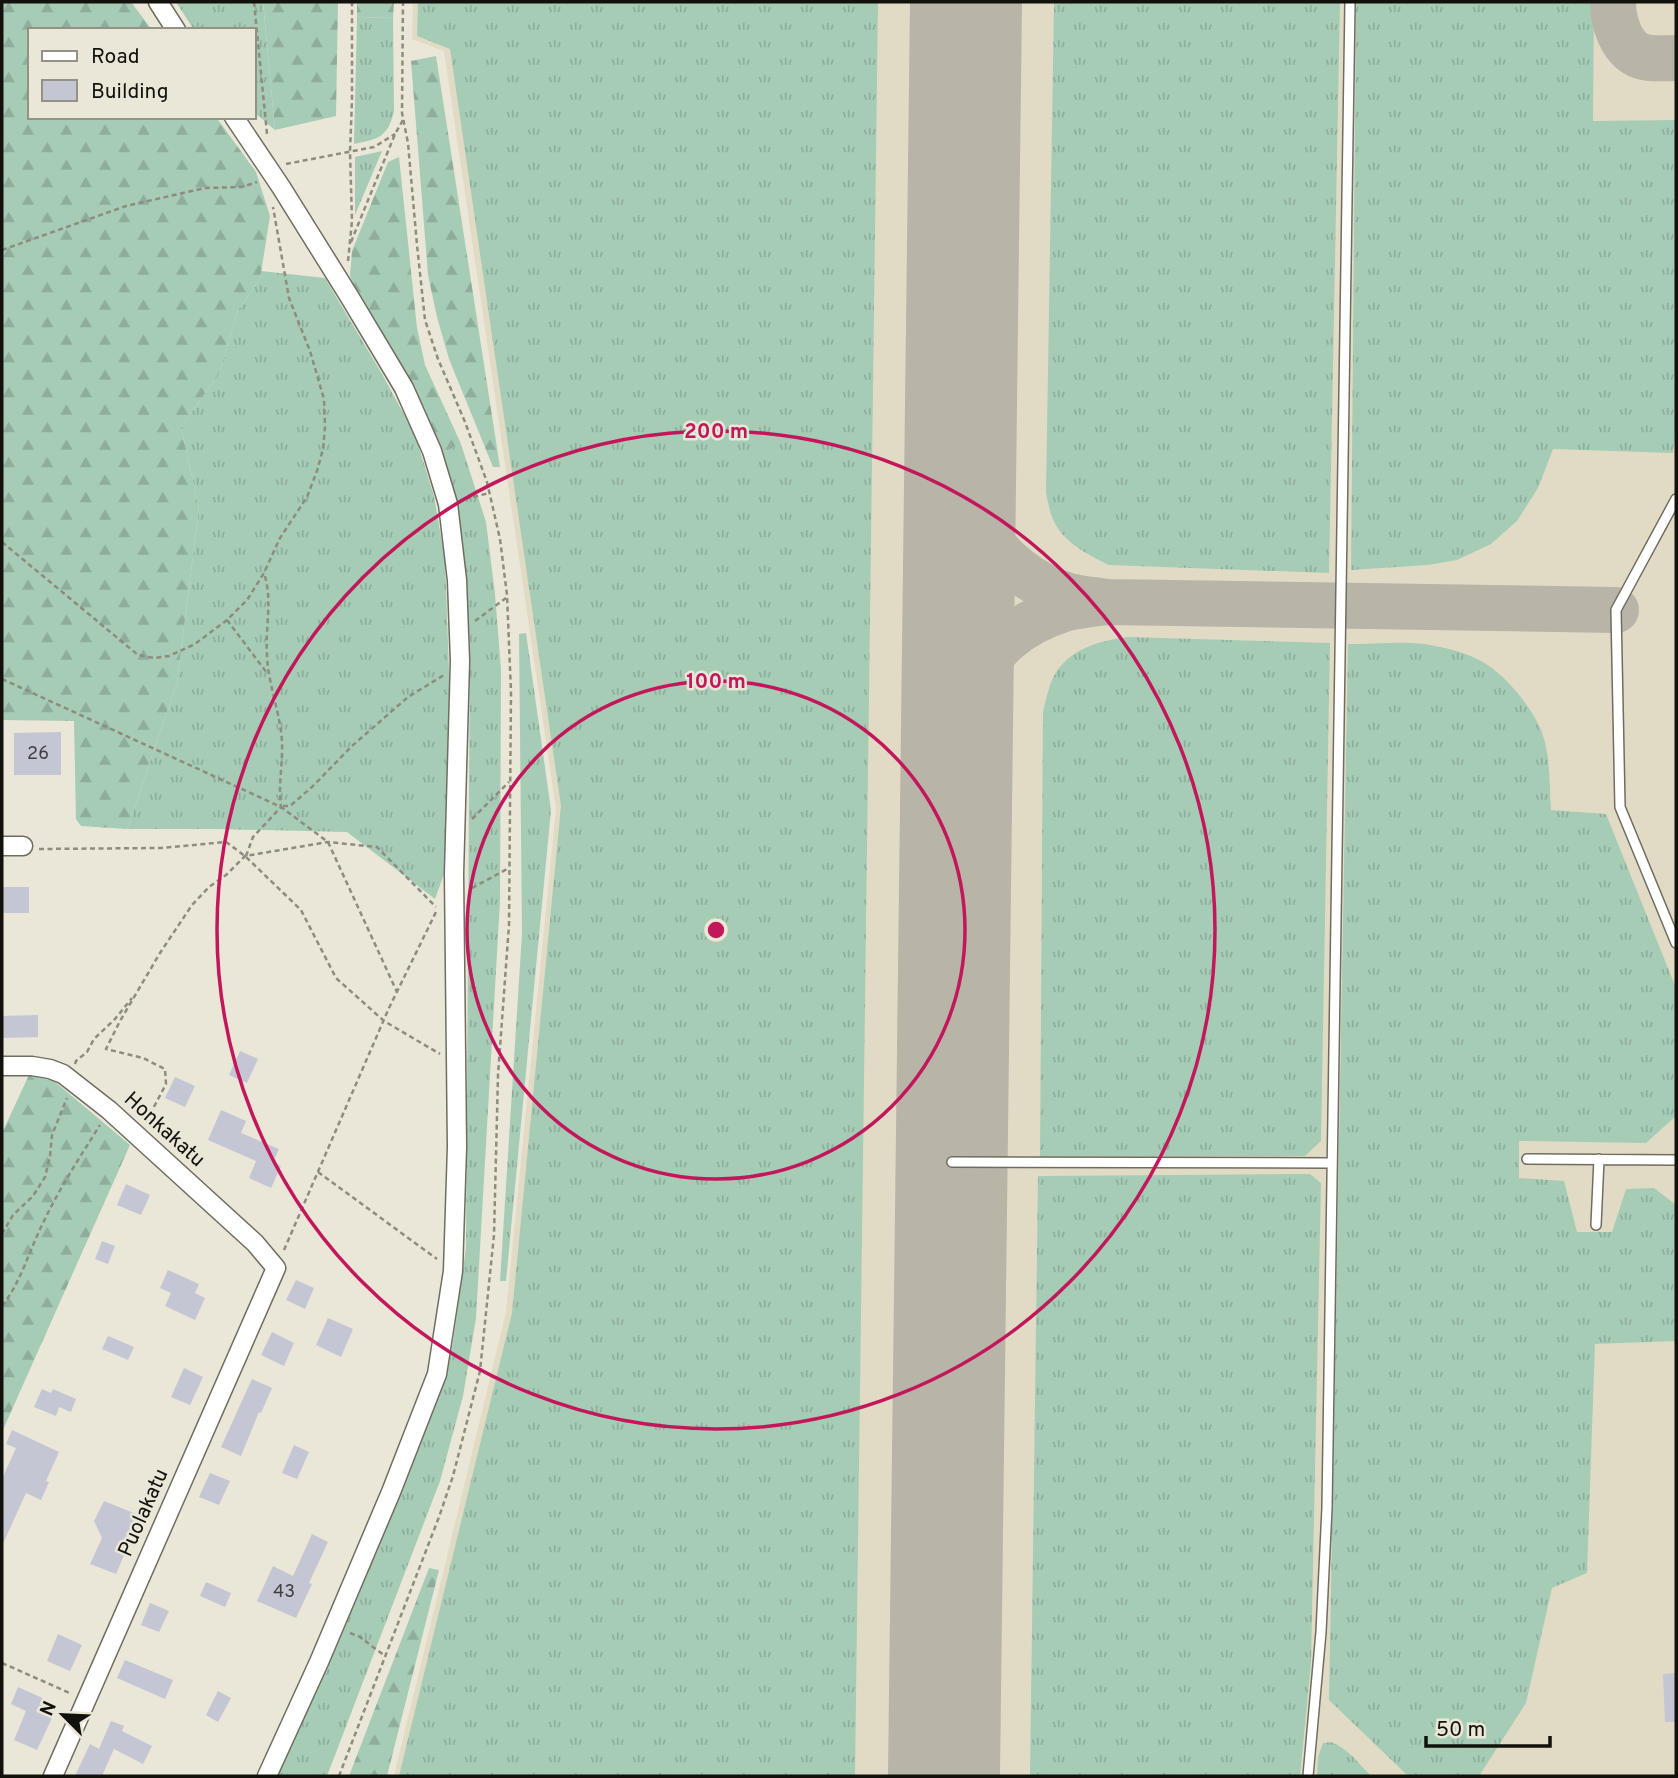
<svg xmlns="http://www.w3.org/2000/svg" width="1678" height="1778" font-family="Overpass,sans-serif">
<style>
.built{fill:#e1dbc6}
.grass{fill:url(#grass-tufts)}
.forest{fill:url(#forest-firs)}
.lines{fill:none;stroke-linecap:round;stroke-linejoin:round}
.taxiway{stroke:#b8b4a8;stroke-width:46}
.runway{stroke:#b8b4a8;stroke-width:112}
.building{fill:#c5c6d4}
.service-casing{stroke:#706d60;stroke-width:12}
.minor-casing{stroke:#706d60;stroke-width:21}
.path{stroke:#8e8b81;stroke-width:2.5;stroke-dasharray:5 3.5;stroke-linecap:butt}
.service{stroke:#fff;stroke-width:9}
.minor{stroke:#fff;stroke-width:18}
.ring{fill:none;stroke:#c2185b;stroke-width:3.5}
.labels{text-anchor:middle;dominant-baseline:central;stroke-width:5;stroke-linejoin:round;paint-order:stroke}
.number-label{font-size:18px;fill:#3f3e3e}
.street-label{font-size:21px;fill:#12110c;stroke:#eae6d8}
.centre{fill:#c2185b;stroke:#eae6d8;stroke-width:3.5}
.ring-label{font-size:21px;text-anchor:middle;font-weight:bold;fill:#c2185b;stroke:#eae6d8;stroke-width:5;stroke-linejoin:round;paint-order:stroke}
</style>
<defs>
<pattern id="grass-tufts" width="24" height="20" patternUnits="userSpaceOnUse" patternTransform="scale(1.75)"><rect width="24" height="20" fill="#a6ccb6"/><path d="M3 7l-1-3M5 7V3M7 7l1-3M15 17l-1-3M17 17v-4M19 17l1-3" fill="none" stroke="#8eae9b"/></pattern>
<pattern id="forest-firs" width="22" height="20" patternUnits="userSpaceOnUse" patternTransform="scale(1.75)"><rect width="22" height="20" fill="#a6ccb6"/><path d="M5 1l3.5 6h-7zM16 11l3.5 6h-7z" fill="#8eae9b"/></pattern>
</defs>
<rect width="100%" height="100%" fill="#eae6d8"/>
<!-- built -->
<path class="built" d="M413,2H1676V1776H394L506,1312L556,809L444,51L412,39Z"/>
<!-- grass -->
<path class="grass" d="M176,2H263L275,130L254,112V30H194Z
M418,2H878L855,1776H399L512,1313L561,806L450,49L417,36Z
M1054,2H1340L1329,573L1109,565C1086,554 1059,540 1051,514C1049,507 1047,499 1046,492Z
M1356,2H1594L1593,121L1676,120V427L1673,453L1553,449L1538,488L1517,521L1491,544L1457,560L1428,565L1351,570Z
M393,17L394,111C388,137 379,139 354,144L357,18Z
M382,151L355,215V157Z
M261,271L325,278L382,374L415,435L434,496L445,560L450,700L449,860L435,899L347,832L217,829H127L177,683L199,508L181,427L219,374L238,310L260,279Z
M461,444L486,522L495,594L501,670L500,901L476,1318L463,1396L440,1481L327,1776H276L447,1374L453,1342L466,1248L470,641L459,515L441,453Z
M526,633L551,810L506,1281H500L522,933L519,634Z
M1128,637L1330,643L1321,1141L1305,1156L1040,1157L1043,712C1045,703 1047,694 1050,685C1062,651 1096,641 1128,637Z
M1348,644C1373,644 1400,641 1424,644C1443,647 1465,652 1481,661C1504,673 1531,706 1541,730C1551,755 1549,784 1551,810L1606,814L1676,988V1116L1646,1143L1519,1141V1178L1564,1181L1577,1232H1612L1626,1189L1654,1188L1676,1205V1341L1595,1344L1587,1573L1552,1588L1526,1703L1479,1776H1408L1329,1700Z
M1310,1174L1321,1183L1311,1663L1300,1776H1030L1038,1176Z
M1331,1742C1348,1748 1359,1764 1371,1776H1317L1318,1757L1323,1743Z"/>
<!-- forest -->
<path class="forest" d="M2,2H131L152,30H30V117H216L256,172L270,216L260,279L238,310L219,374L181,427L199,508L177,683L127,829L81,826L76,819L74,721L2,720Z
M263,2H338L336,116L275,130Z
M357,2H394L393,17L357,18Z
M436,56L500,467H493L449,359L437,317L428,275L411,61Z
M399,157L417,328L425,365L461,444L441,453L404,368L355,289L350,276L352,251L388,162Z
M29,1075L54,1081L130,1145L2,1432V1133Z
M429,1568L439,1570L387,1776H349Z"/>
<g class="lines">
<!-- taxiway -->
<path class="taxiway" d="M1613,2C1613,20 1620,46 1638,55C1649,60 1664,58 1676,58
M1107,602L1616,610
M957,749C958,740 958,730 959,722C961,711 966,701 970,691C991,647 1018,624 1064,609C1078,605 1093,604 1107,602C1095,600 1081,599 1069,596C1034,586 999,560 982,527C969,499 965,467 960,437"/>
<!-- runway -->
<path class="runway" d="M944,1776L966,2"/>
</g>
<!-- building -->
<path class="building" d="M61,732V775H14V733Z
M2,887H29V913H2Z
M38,1015V1037L2,1038V1016Z
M240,1051L258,1059L247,1083L229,1075Z
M175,1077L195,1086L185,1107L165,1098Z
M221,1110L246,1121L241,1133L279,1149L273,1162L281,1166L271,1188L249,1178L256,1161L208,1140Z
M126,1184L150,1195L141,1215L117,1205Z
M102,1241L115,1246L108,1264L95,1259Z
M168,1270L199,1284L195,1293L205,1298L195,1320L165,1306L171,1293L160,1288Z
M296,1280L314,1288L305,1309L286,1300Z
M328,1318L353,1329L341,1357L316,1345Z
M272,1332L294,1343L284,1366L261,1355Z
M108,1336L134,1347L128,1360L102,1349Z
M184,1368L203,1377L190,1405L171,1397Z
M252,1379L272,1388L261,1413L259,1412L241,1456L221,1447Z
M42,1389L51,1393L53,1389L76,1399L71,1412L59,1407L56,1416L34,1407Z
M12,1430L59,1452L46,1481L49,1482L41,1500L26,1493L2,1546V1479L16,1448L6,1444Z
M294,1445L309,1452L297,1479L282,1473Z
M210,1473L230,1481L219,1505L199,1497Z
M104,1501L141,1516L116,1574L90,1564L102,1538L94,1521Z
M312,1534L328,1542L309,1583L312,1584L296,1618L257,1601L273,1566L293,1576Z
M206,1582L231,1593L225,1607L200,1596Z
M150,1603L169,1611L159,1632L141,1625Z
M58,1634L82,1645L70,1671L47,1661Z
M125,1660L173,1680L165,1699L117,1678Z
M1676,1673V1722H1665L1663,1674Z
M18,1687L58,1705L37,1750L14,1740L26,1711L11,1704Z
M218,1691L231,1698L218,1722L206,1715Z
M111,1721L124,1726L122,1731L152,1746L143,1764L114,1749L102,1776H75L90,1744L99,1749Z"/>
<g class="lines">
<defs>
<path id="service" d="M1676,499L1616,610L1620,807L1676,943
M1527,1159L1676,1160
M952,1162L1331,1163
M1596,1225L1599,1159
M1308,1776L1321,1632L1327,1508L1350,2"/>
<path id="minor" d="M158,2L176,30
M234,117L281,187L349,296L404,388L432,451L448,504L457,580L460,661L454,874L457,1147L453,1271L437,1374L391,1492L319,1662L267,1776
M2,846H23
M2,1066H32L50,1069L63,1074L109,1110L255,1243L276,1268L53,1776"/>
</defs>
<!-- service casing -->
<use href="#service" class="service-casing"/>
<!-- minor casing -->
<use href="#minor" class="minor-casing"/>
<!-- path -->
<path class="path" d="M254,2L267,134
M286,164L374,147L395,134
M351,242L395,134L403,120
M2,250L126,206L205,188L242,187L257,182
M348,261L352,221L350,152L352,100V2
M465,499L489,493
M2,542L138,655L154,658L169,656L195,644L227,620L247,600L264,573L280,538L307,497L317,471L323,449L325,427L324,399L310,351L289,298L273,207
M227,620L267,673
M475,621L506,598
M2,679L281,807L328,842L397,992
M283,806H290L312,787L352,746L408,697L444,675
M472,819L509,782
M39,849L161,848L226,842L245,856L301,910L336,978L384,1021L440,1054
M246,856L253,837L281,807C278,785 283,763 282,741C280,712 268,684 267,655C265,626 273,601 264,573
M472,888L509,868
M75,1064L76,1061L87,1052L94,1039L115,1019L132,998
M146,1122L166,1084L165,1069L143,1058L106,1049L120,1021L160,953L192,905L209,887L226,875L245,856L328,842L377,847L436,907
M318,1172L437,1259
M2,1234L13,1215L33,1196L45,1177L50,1156L52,1135L67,1098
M284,1250L389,1008L436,912
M2,1306C21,1282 29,1251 43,1223C59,1189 80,1157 100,1125
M350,1633L360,1637L385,1656
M2,1663L72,1694
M339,1776L439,1517L453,1476L480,1371L494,1235L498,1075L509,925L511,692L507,595L500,539L487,482L465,422L438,359L425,320L417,245L408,143L402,113L403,2"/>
<!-- service -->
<use href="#service" class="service"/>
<!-- minor -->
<use href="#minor" class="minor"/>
</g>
<!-- distance rings -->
<g class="ring">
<circle cx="716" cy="930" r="249"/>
<circle cx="716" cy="930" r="499"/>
</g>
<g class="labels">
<!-- number labels -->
<g class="number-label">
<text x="38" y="754">26</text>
<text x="284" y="1592">43</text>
</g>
<!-- street labels -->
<g class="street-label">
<text transform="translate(164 1130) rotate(42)">Honkakatu</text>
<text transform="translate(144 1513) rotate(-66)">Puolakatu</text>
</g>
</g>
<circle cx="716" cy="930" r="10" class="centre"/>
<g class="ring-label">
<text x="716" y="438">200 m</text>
<text x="716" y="688">100 m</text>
</g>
<!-- border -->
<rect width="1678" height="1778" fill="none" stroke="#12110c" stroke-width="7"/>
<!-- legend -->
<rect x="28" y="28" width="228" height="91" fill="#eae6d8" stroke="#949186" stroke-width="2"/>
<rect x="42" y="51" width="35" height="10" fill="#ffffff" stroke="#949186" stroke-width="2"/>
<text x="91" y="63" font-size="21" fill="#12110c">Road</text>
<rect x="42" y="80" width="35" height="21" fill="#c5c6d4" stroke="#949186" stroke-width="2"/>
<text x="91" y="98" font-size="21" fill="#12110c">Building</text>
<!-- north arrow -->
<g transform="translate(63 1715) rotate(294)" stroke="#eae6d8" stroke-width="5" paint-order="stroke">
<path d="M0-5L12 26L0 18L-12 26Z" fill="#12110c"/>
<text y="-10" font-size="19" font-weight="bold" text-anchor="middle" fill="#12110c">N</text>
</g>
<!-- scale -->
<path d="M1426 1736v10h124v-10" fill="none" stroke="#12110c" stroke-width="3.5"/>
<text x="1436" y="1736" font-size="21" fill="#12110c" stroke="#eae6d8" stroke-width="5" paint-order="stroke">50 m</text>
</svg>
